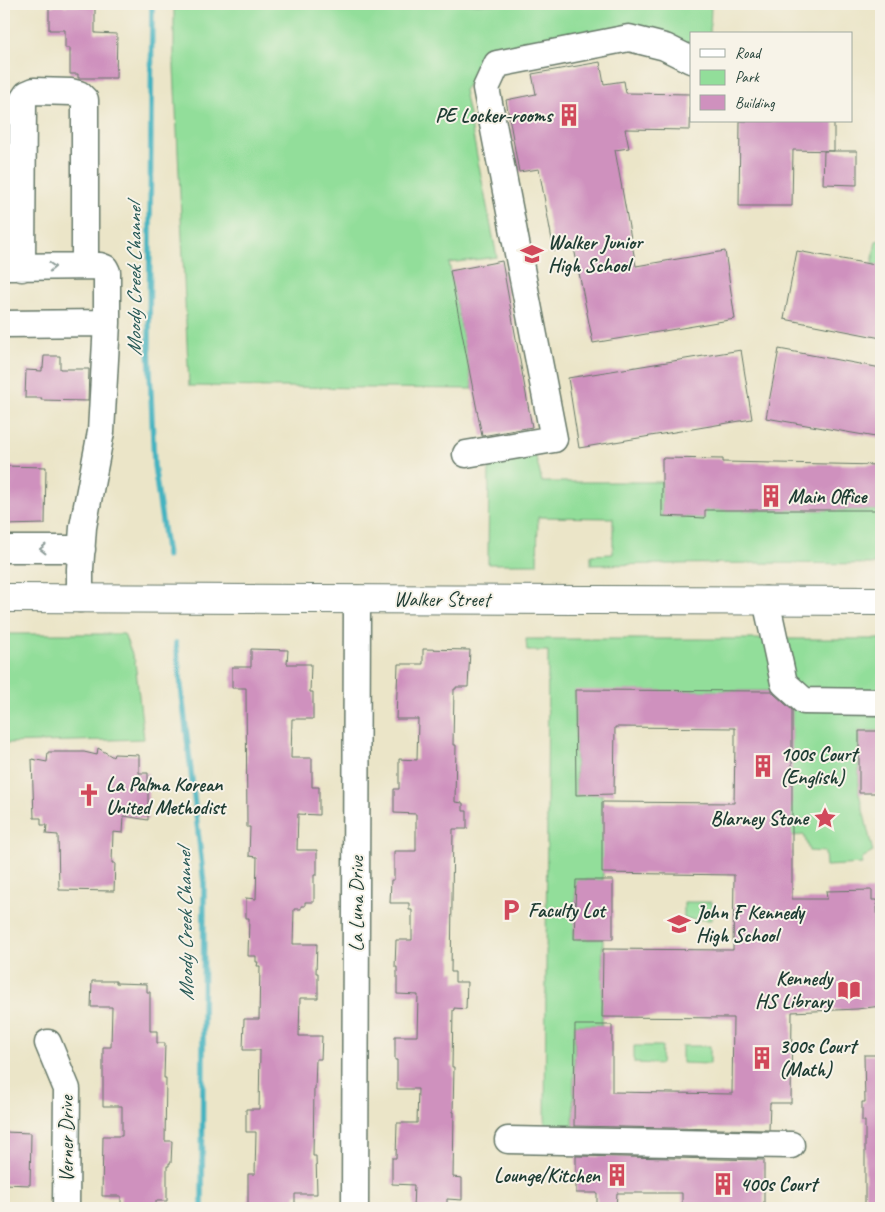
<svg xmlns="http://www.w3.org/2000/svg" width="885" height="1212" font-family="Caveat,sans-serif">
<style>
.green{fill:#92de9a;stroke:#588e67}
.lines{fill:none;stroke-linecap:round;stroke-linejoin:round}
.stream{stroke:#45b3c0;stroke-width:5.5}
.building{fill:#cf91be}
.minor-casing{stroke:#667868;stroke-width:29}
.major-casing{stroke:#667868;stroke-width:30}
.minor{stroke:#fff;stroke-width:26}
.major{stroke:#fff;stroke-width:28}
.oneway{stroke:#8f9e9a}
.labels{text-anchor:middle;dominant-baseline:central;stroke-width:4;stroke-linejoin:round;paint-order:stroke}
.poi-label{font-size:20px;font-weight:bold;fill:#1f3d34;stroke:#f7f3e8;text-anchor:start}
.street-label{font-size:20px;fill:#1f3d34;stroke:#f7f3e8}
.water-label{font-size:21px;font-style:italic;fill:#285a57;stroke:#f7f3e8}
</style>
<rect width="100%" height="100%" fill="#f7f3e8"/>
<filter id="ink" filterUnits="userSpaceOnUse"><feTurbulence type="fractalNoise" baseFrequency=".02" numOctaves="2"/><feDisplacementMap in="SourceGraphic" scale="10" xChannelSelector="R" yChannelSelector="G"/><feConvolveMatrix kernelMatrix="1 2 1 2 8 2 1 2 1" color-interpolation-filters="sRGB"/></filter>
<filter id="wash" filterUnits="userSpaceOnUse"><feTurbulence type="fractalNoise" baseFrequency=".0096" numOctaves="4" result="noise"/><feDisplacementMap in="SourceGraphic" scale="20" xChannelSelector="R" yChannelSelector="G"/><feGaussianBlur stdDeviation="1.12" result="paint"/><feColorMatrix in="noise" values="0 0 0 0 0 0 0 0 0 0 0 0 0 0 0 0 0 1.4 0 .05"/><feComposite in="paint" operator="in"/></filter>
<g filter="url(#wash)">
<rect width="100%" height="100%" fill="#ebe5c8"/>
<!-- green -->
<path class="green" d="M174,4H711L710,34H691V47L640,27L496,51L464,90L497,257L449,263L473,389L189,386L174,67Z
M881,240V266L872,264L876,241Z
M535,453L542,482H662V516L704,518L705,510H881V564L755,563L591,565V555L613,554V518L538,517L537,564H488L489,461Z
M4,634H124L135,662L144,739L4,743Z
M526,639H881V731H859V793L873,852L862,858V864L826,866L825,852L809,851L804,835L791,836L792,691H575L576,795L602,794L603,880H576L574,939H603L602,1025H575L573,1130L545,1133L548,651H527Z
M684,902H712V920L684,919Z
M634,1046H662L661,1064L634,1063Z
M682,1046H710V1064L682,1063Z"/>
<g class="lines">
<!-- stream -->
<path class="stream" d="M152,4L149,346L154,465L167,556
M176,643L204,883L202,1208"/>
</g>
<g id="blocks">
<!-- building -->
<path class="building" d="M49,6H95V33L117,34L116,78H78V74H70V48H65V30H49Z
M600,62L604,84L624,81L626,93L691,94L690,130L625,129L629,148L615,150L636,266L725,251L735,319L593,343L574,248L554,251L539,169L519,172L506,100L536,94L532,74Z
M740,121H834V151L793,150L792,206H739Z
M824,151H857V185L823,184Z
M797,251L881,266V338L784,319Z
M502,261L532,427L482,436L450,271Z
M779,349L881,368V438L766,418Z
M741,350L752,419L579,448L568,378Z
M44,356H60V369H89L88,401L41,400L42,398H25L26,370L42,371V368H43Z
M662,458L723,459V462L881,465V510H705V518L662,516Z
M4,466L46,467L45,524L4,525Z
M251,649L288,650L287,664H311L310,692H313V719H292L291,758H312V787H319V815L298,814L297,850H317V875H314V902H305V906H301V909H294L293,944H317L316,973H318V998H300L299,1036H322L321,1059H316L315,1089H314L313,1156H316L317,1194H295V1208H248V1174H255L256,1132H246V1109H259L260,1050H243L244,1019H259L260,966H257L258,962H256V956H248L249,918H246V898L256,899L257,857L249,856L250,827H247L246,688H232V667H251Z
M423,649L470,650L468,687H456V689H454L453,745H456L455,802L463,803V811H467V829H453L451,972H455V982H467L466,1009L454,1008V1010H453L452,1067H454L453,1112H454L453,1177L462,1178V1200L447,1199V1208H413L414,1185L392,1184V1158H396L397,1123H417L418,1089H397V1060H395V1036H417L418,995L397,994V967H395L396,940H412V910H409V903H390L391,880H394V851H416V814L394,813V789H399V759L417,760L418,719H396L398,664H423Z
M575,690L772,691L774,694L792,710V899H827L826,891L872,890V900H877L878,955H881V1006L857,1009L792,1012L791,1103H770L769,1130L574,1126L575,1025H612V1092L732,1094L733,1018L602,1017L603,949L733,950L734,875L602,873V802L734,803L735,744V728L615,727L614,794L576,795Z
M859,731H881V793H859Z
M98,748L113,757L114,754L139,755V773H148V820L124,816L123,833L113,832L112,863H115L114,891L59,890L58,835L46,834L47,825H41V818H34L32,759L47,762L48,752H84L97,755Z
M576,880H613V939H574Z
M92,981H116V983L147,984V992H150V1031H157V1043H165L164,1078H166L165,1141H172L171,1163H169V1166H167V1201H156V1208H121V1196H102L103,1136H122V1106H103V1047H111L112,1007H91Z
M864,1055H881V1208H865V1121H862V1102H865Z
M4,1132L31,1133L30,1185L4,1184Z
M576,1156L764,1160V1208H682V1193H617L616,1208H597V1193H576Z"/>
</g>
</g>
<g filter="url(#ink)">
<use href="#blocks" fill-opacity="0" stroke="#667868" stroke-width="1"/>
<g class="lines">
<defs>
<path id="minor" d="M4,267L100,266L105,268L107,272V323L101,432L83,527L80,569V599
M22,268L23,100L27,94L34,91L71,92L79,94L85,100V266
M4,324L107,323
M466,454L554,439L486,88L497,64L629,38L665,47L691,60
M4,549H82
M766,600L784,683L804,701L881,702
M48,1043L67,1089L66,1208
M508,1140L791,1145
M355,1208L357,599"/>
<path id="major" d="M4,598L881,601"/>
</defs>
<!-- minor casing -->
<use href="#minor" class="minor-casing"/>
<!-- major casing -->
<use href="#major" class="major-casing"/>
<!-- minor -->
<use href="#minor" class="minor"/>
<!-- major -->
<use href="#major" class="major"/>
</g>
<!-- one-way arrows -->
<defs><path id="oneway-chevron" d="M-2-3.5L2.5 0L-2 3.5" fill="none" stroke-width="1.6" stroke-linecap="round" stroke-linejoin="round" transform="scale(1.25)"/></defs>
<g class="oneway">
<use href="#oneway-chevron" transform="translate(52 267) rotate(-2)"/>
<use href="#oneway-chevron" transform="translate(43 549) rotate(-180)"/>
</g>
</g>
<!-- icons -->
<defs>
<symbol id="building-bare" viewBox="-9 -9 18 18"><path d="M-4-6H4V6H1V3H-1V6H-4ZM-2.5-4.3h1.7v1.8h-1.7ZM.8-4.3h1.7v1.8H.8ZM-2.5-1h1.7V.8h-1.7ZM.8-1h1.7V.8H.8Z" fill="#d1495b" stroke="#f7f3e8" stroke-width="2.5" paint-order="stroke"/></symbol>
<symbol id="school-bare" viewBox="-9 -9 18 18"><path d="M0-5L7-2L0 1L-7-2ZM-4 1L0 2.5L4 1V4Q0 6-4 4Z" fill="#d1495b" stroke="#f7f3e8" stroke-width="2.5" paint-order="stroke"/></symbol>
<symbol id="church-bare" viewBox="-9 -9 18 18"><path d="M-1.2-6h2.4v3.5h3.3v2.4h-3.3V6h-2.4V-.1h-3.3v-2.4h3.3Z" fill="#d1495b" stroke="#f7f3e8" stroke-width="2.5" paint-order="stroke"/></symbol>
<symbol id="sight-bare" viewBox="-9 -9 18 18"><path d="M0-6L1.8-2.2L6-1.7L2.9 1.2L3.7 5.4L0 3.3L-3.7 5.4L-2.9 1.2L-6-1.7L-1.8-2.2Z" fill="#d1495b" stroke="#f7f3e8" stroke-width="2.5" paint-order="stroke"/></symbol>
<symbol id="parking-bare" viewBox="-9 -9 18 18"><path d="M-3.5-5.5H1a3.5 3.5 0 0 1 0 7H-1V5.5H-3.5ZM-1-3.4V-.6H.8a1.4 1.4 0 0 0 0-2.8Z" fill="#d1495b" stroke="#f7f3e8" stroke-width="2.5" paint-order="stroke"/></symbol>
<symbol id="library-bare" viewBox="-9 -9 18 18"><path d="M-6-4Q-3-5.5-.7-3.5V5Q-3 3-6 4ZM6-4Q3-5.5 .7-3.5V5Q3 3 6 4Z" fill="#d1495b" stroke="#f7f3e8" stroke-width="2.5" paint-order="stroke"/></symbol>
</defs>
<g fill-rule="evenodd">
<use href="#building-bare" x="553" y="99" width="32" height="32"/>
<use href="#school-bare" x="516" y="238" width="32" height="32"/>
<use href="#building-bare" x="755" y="480" width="32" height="32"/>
<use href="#building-bare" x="747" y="750" width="32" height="32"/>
<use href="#church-bare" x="73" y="779" width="32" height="32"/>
<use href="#sight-bare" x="809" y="802" width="32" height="32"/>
<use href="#parking-bare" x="495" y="894" width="32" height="32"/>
<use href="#school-bare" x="663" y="908" width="32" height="32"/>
<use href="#library-bare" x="833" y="974" width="32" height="32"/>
<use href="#building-bare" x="746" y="1042" width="32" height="32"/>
<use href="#building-bare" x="601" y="1159" width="32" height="32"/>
<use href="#building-bare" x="707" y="1168" width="32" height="32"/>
</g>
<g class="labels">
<!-- poi labels -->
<g class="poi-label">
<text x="552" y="115" text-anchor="end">PE Locker-rooms</text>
<text x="548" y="242">Walker Junior<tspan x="548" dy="23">High School</tspan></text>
<text x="788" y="496">Main Office</text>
<text x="780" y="754">100s Court<tspan x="780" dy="23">(English)</tspan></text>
<text x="106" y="784">La Palma Korean<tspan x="106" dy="23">United Methodist</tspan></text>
<text x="808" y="818" text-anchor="end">Blarney Stone</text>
<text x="528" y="910">Faculty Lot</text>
<text x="696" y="912">John F Kennedy<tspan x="696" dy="23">High School</tspan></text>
<text x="832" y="978" text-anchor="end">Kennedy<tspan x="832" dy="23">HS Library</tspan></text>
<text x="779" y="1046">300s Court<tspan x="779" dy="23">(Math)</tspan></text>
<text x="600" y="1175" text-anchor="end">Lounge/Kitchen</text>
<text x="740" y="1184">400s Court</text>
</g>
<!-- street labels -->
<g class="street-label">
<text x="442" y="599">Walker Street</text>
<text transform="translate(356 904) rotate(-90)">La Luna Drive</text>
<text transform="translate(66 1139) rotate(-90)">Verner Drive</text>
</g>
<!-- water labels -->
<g class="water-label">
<text transform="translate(134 280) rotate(-90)">Moody Creek Channel</text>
<text transform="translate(185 925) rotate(-91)">Moody Creek Channel</text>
</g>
</g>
<!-- margin -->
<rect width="885" height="1212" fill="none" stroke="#f7f3e8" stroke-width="20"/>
<!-- legend -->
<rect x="690" y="32" width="162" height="90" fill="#f7f3e8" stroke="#a1aaa0"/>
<rect x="700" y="49" width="25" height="8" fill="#ffffff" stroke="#a1aaa0"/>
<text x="735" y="58" font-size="15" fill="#1f3d34">Road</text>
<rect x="700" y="70" width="25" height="15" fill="#92de9a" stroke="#a1aaa0"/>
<text x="735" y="82" font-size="15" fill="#1f3d34">Park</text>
<rect x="700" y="95" width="25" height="15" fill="#cf91be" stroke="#a1aaa0"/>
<text x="735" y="108" font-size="15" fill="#1f3d34">Building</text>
</svg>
